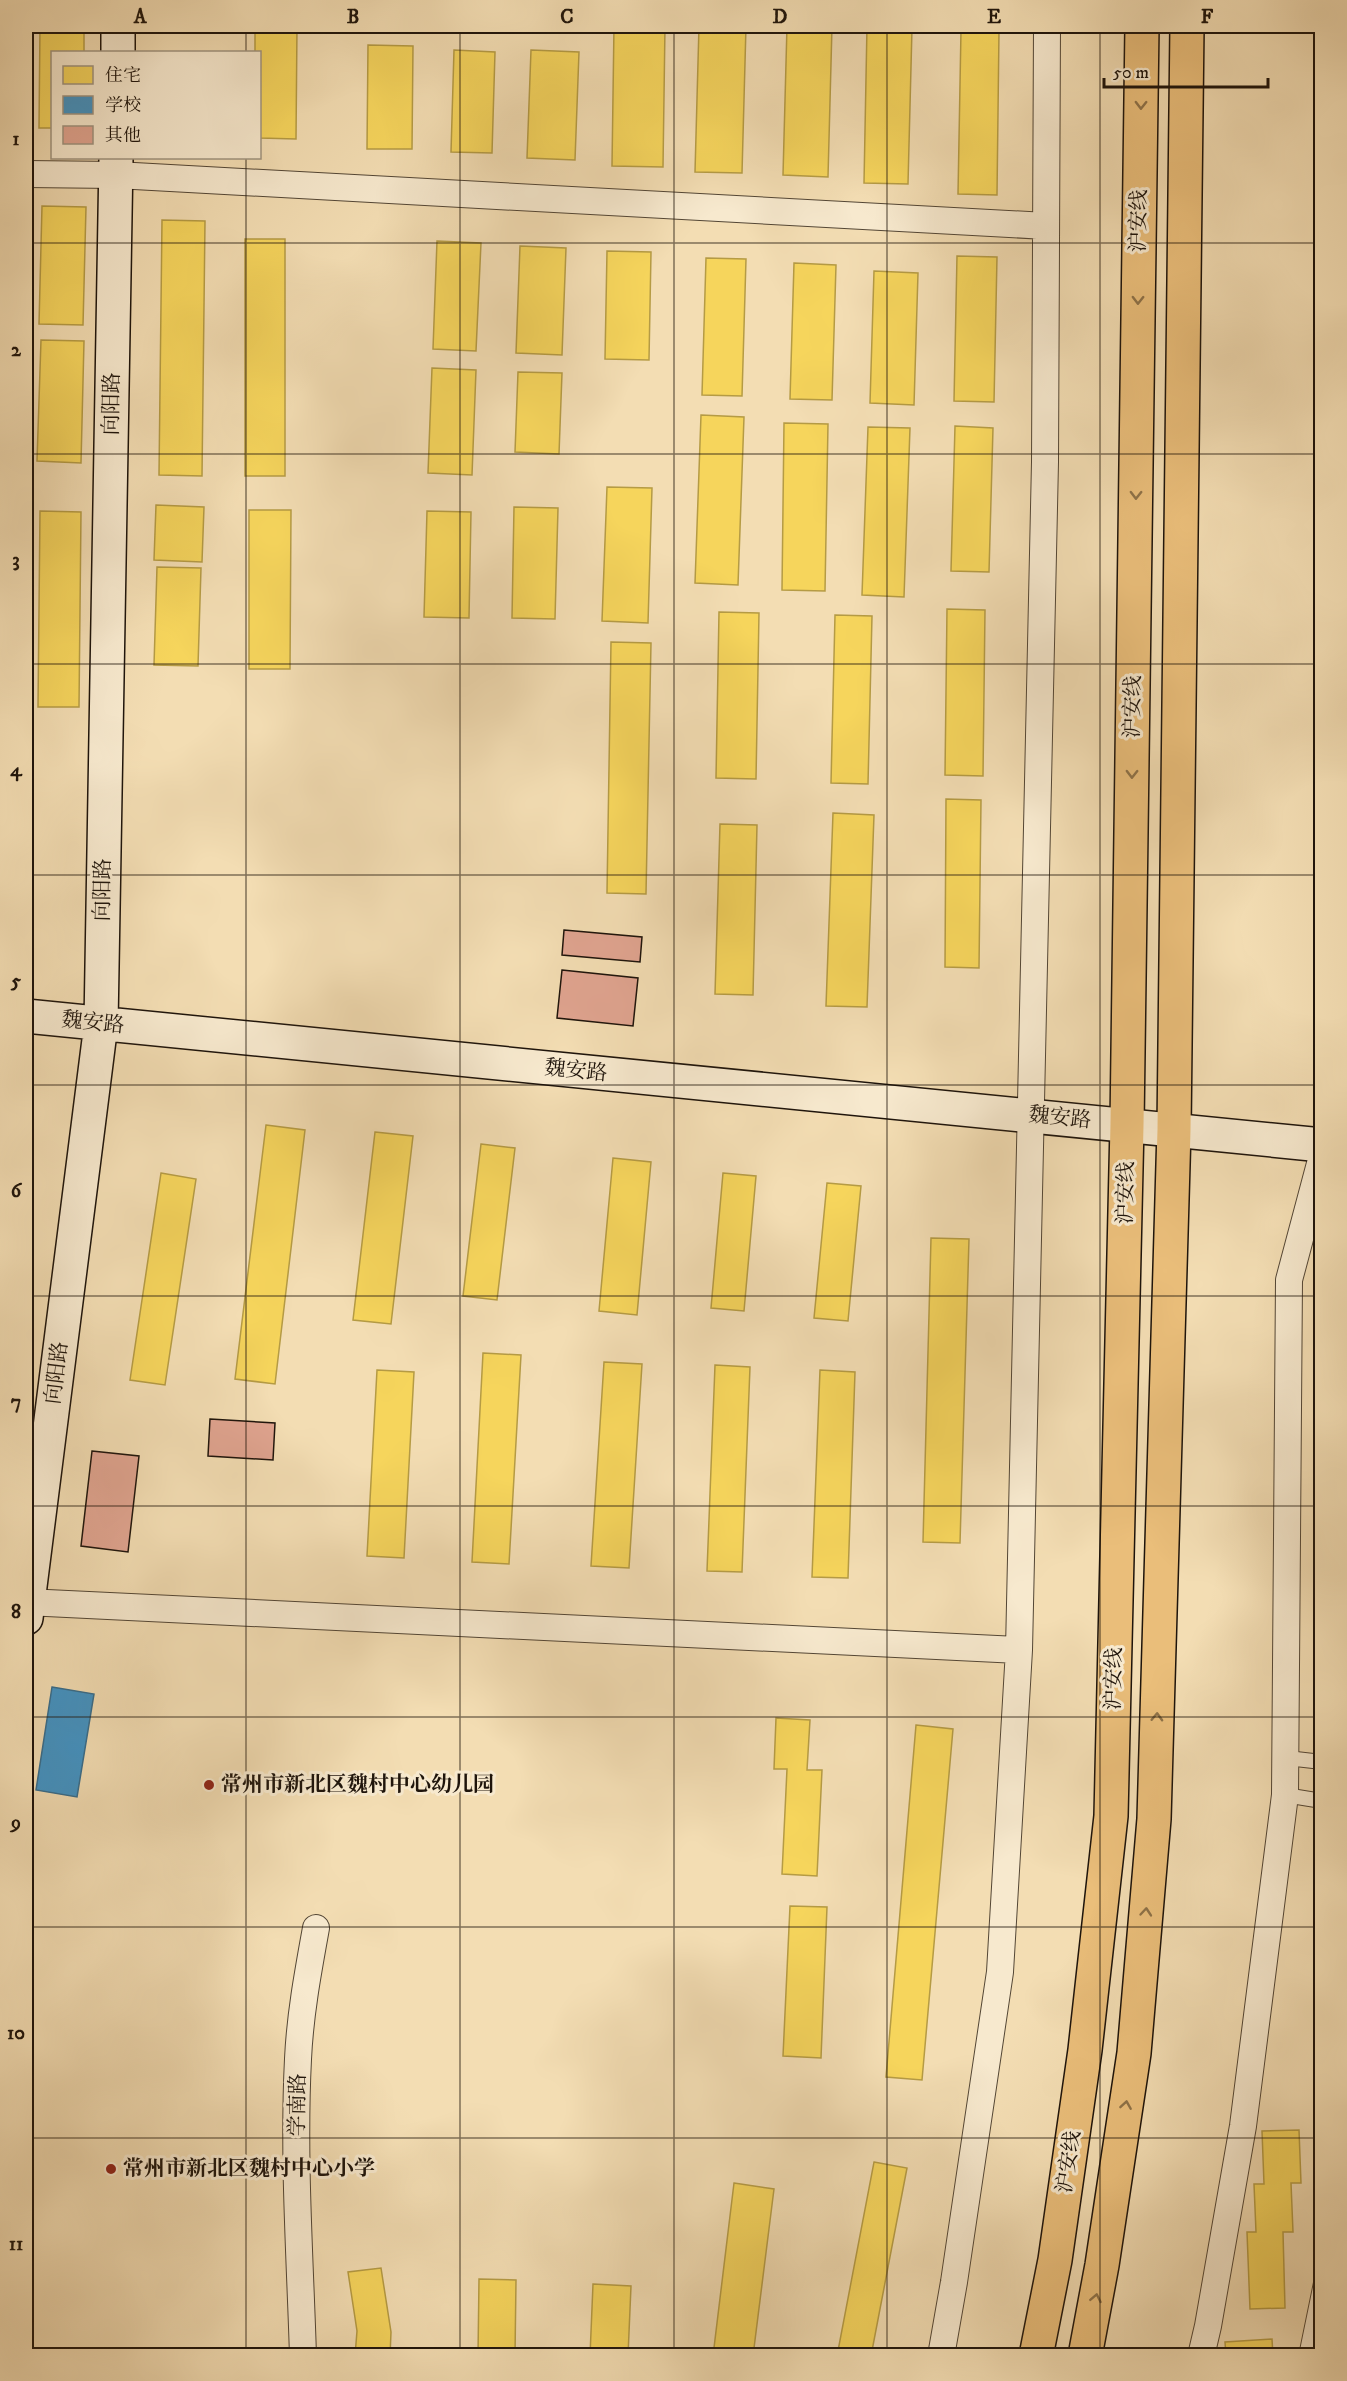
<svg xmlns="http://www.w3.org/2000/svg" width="1347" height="2381" font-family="'IM FELL DW Pica','Noto Serif SC',serif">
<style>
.homes{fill:#f6d55c;stroke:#b59b44;stroke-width:1.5}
.schools{fill:#4393c3;stroke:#386d8c;stroke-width:1.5}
.building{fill:#e0a490;stroke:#1e140b;stroke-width:1.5}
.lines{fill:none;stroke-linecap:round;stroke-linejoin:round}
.lane-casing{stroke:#534635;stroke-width:16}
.street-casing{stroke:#534635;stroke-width:28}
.secondary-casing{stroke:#1e140b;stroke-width:36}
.highway-casing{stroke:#1e140b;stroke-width:36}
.lane{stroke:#f7e9ce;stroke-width:14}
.street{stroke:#f7e9ce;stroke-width:26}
.secondary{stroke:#f7e9ce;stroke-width:33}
.highway{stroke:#eabe7a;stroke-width:33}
.oneway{stroke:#8e7248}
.grid{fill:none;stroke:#1e140b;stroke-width:1.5;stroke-opacity:0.55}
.poi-dot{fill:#8f2418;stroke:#f7e9ce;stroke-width:2}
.labels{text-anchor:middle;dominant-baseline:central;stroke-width:6;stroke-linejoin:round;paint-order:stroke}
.street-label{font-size:21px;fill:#1e140b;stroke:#f7e9ce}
.poi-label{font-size:21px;font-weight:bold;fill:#1e140b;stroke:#f7e9ce;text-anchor:start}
.neatline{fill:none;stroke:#1e140b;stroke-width:2}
.grid-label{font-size:20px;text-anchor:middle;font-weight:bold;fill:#1e140b}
</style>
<rect width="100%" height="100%" fill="#f3ddb3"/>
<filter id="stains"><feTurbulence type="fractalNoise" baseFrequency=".00333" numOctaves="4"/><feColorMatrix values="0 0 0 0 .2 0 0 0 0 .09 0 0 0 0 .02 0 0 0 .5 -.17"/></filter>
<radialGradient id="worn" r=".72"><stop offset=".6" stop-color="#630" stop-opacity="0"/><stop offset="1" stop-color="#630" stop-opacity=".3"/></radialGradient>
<!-- homes -->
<path class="homes" d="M40,26H84V52H52V128H39Z
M255,26H297L296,139L260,138V52H255Z
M614,26H665L663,167L612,166Z
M699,26H746L742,173L695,172Z
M787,26H832L828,177L783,175Z
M867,26L912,28L908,184L864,183Z
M961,30L999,31L997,195L958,194Z
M368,45L413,46L412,149H367Z
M454,50L495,52L492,153L451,152Z
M531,50L579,52L575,160L527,158Z
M42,206L86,207L83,325L39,324Z
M162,220L205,221L202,476L159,475Z
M245,239H285V476H245Z
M437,241L481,243L476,351L433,349Z
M520,246L566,248L562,355L516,353Z
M607,251L651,252L649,360L605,359Z
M957,256L997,257L994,402L954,401Z
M706,258L746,259L742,396L702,395Z
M794,263L836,265L832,400L790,399Z
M874,271L918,273L914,405L870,403Z
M41,340L84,341L81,463L37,461Z
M432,368L476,370L472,475L428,473Z
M518,372L562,373L559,454L515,452Z
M701,415L744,417L738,585L695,583Z
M784,423L828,424L825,591L782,590Z
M955,426L993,428L989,572L951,571Z
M868,427L910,428L904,597L862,595Z
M607,487L652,488L648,623L602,621Z
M156,505L204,507L202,562L154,560Z
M514,507L558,508L555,619L512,618Z
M249,510H291L290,669H249Z
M40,511L81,512L79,707H38Z
M427,511L471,512L469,618L424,617Z
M157,567L201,568L198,666L154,665Z
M947,609L985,610L983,776L945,775Z
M719,612L759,613L756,779L716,778Z
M835,615L872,616L868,784L831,783Z
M611,642L651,643L646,894L607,893Z
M946,799L981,800L979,968L945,967Z
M833,813L874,815L867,1007L826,1006Z
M720,824L757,825L753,995L715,994Z
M266,1125L305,1130L275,1384L235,1379Z
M375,1132L413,1136L391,1324L353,1320Z
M481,1144L515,1148L497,1300L463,1296Z
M613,1158L651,1162L637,1315L599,1311Z
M161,1173L196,1179L165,1385L130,1380Z
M723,1173L756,1176L744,1311L711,1308Z
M827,1183L861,1186L848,1321L814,1318Z
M931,1238L969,1239L960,1543L923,1542Z
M483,1353L521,1355L509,1564L472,1562Z
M604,1362L642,1364L629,1568L591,1566Z
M715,1365L750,1367L742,1572L707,1571Z
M377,1370L414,1372L404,1558L367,1556Z
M820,1370L855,1372L848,1578L812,1577Z
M776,1718L810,1720L807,1770H822L817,1876L782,1874L787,1769H774Z
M916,1725L953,1729L922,2080L886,2077Z
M790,1906L827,1907L821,2058L783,2056Z
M1299,2130L1301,2183H1291L1293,2232H1283L1285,2308L1250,2309L1247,2232H1256L1254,2184H1264L1262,2131Z
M874,2162L907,2168L871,2356H837Z
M734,2183L774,2189L753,2356H713Z
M381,2268L391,2332L390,2356H355L357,2331L348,2272Z
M479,2279L516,2280L515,2356H478Z
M593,2284L631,2286L628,2356H590Z
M1272,2339L1273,2356H1226L1225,2342Z"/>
<!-- schools -->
<path class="schools" d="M52,1687L94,1694L77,1797L36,1790Z"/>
<!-- building -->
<path class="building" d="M564,930L642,937L640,962L562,955Z
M562,970L638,978L633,1026L557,1018Z
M210,1419L275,1423L273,1460L208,1456Z
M92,1451L139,1456L128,1552L81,1546Z"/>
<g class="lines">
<defs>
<path id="lane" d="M1287,1758L1322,1762
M1285,1795L1322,1801
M1306,2356L1322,2278"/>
<path id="street" d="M26,174L116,175L1046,226
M26,1602L1019,1650
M303,2356C300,2257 293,2158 298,2059C300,2015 308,1972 316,1928
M941,2356L954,2282L1000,1972L1019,1650L1045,462L1047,26
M1201,2356L1208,2326L1243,2126L1285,1795L1289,1280L1322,1156"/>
<path id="secondary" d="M118,52V26
M26,1016L1322,1145
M26,1618L101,1024L116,158"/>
<path id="highway" d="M1036,2356L1055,2260L1085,2050L1111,1816L1127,1125L1142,26
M1085,2356L1102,2265L1134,2053L1154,1819L1174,1130L1187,26"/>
</defs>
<!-- lane casing -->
<use href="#lane" class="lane-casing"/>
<!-- street casing -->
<use href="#street" class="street-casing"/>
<!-- secondary casing -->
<use href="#secondary" class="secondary-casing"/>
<!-- highway casing -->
<use href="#highway" class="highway-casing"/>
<!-- lane -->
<use href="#lane" class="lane"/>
<!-- street -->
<use href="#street" class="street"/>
<!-- secondary -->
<use href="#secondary" class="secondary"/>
<!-- highway -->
<use href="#highway" class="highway"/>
</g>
<!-- one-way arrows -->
<defs><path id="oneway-chevron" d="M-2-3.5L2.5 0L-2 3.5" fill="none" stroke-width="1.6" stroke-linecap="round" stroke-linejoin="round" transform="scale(1.5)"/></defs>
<g class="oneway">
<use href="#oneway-chevron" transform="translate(1141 105) rotate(91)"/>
<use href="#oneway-chevron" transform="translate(1138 300) rotate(91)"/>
<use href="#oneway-chevron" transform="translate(1136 495) rotate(91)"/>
<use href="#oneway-chevron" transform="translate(1132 774) rotate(91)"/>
<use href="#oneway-chevron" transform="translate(1157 1717) rotate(-88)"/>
<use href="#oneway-chevron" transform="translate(1146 1912) rotate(-85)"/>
<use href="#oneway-chevron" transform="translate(1126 2105) rotate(-81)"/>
<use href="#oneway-chevron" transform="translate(1096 2298) rotate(-79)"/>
</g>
<!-- grid -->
<path class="grid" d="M246,26V52M460,26V2356M674,26V2356M887,26V2356M1100,26V2356M246,158V2356M26,243H1322M26,454H1322M26,664H1322M26,875H1322M26,1085H1322M26,1296H1322M26,1506H1322M26,1717H1322M26,1927H1322M26,2138H1322"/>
<!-- markers -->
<g class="poi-dot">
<circle cx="209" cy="1785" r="6"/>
<circle cx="111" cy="2169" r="6"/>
</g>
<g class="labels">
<!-- street labels -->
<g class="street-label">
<text transform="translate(1139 221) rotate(-89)">沪安线</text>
<text transform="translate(112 404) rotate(-89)">向阳路</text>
<text transform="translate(1133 707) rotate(-89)">沪安线</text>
<text transform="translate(103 890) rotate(-89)">向阳路</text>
<text transform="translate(93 1023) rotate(6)">魏安路</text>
<text transform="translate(576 1071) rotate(6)">魏安路</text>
<text transform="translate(1060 1118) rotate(6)">魏安路</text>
<text transform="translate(1126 1193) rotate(-89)">沪安线</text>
<text transform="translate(57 1373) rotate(-83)">向阳路</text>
<text transform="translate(1114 1679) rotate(-89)">沪安线</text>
<text transform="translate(298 2105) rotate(-89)">学南路</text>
<text transform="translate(1069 2162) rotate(-82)">沪安线</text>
</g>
<!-- poi labels -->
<g class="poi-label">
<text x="221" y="1785">常州市新北区魏村中心幼儿园</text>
<text x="123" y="2169">常州市新北区魏村中心小学</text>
</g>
</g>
<!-- margin -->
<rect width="1347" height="2381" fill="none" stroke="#f3ddb3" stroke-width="66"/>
<!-- legend -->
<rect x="51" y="51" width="210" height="108" fill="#f7e9ce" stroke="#a09480" stroke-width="1.5"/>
<rect x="63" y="66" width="30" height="18" fill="#f6d55c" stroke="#a09480" stroke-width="1.5"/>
<text x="105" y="81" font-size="18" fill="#1e140b">住宅</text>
<rect x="63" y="96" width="30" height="18" fill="#4393c3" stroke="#a09480" stroke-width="1.5"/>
<text x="105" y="111" font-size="18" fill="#1e140b">学校</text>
<rect x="63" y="126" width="30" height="18" fill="#e0a490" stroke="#a09480" stroke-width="1.5"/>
<text x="105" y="141" font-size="18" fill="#1e140b">其他</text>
<!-- scale -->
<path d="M1104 78v9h164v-9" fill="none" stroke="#1e140b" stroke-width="3"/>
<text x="1113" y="78" font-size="18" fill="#1e140b" stroke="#f7e9ce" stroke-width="4.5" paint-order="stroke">50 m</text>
<rect x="33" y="33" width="1281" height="2315" class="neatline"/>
<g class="grid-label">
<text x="140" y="23">A</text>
<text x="353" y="23">B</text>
<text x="567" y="23">C</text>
<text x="780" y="23">D</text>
<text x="994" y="23">E</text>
<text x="1207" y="23">F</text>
<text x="16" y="145">1</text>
<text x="16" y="356">2</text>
<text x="16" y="566">3</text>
<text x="16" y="776">4</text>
<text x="16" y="987">5</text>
<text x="16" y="1197">6</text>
<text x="16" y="1408">7</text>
<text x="16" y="1618">8</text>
<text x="16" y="1829">9</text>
<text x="16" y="2039">10</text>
<text x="16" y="2250">11</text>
</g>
<rect width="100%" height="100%" filter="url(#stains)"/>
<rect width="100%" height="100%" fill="url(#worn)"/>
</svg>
